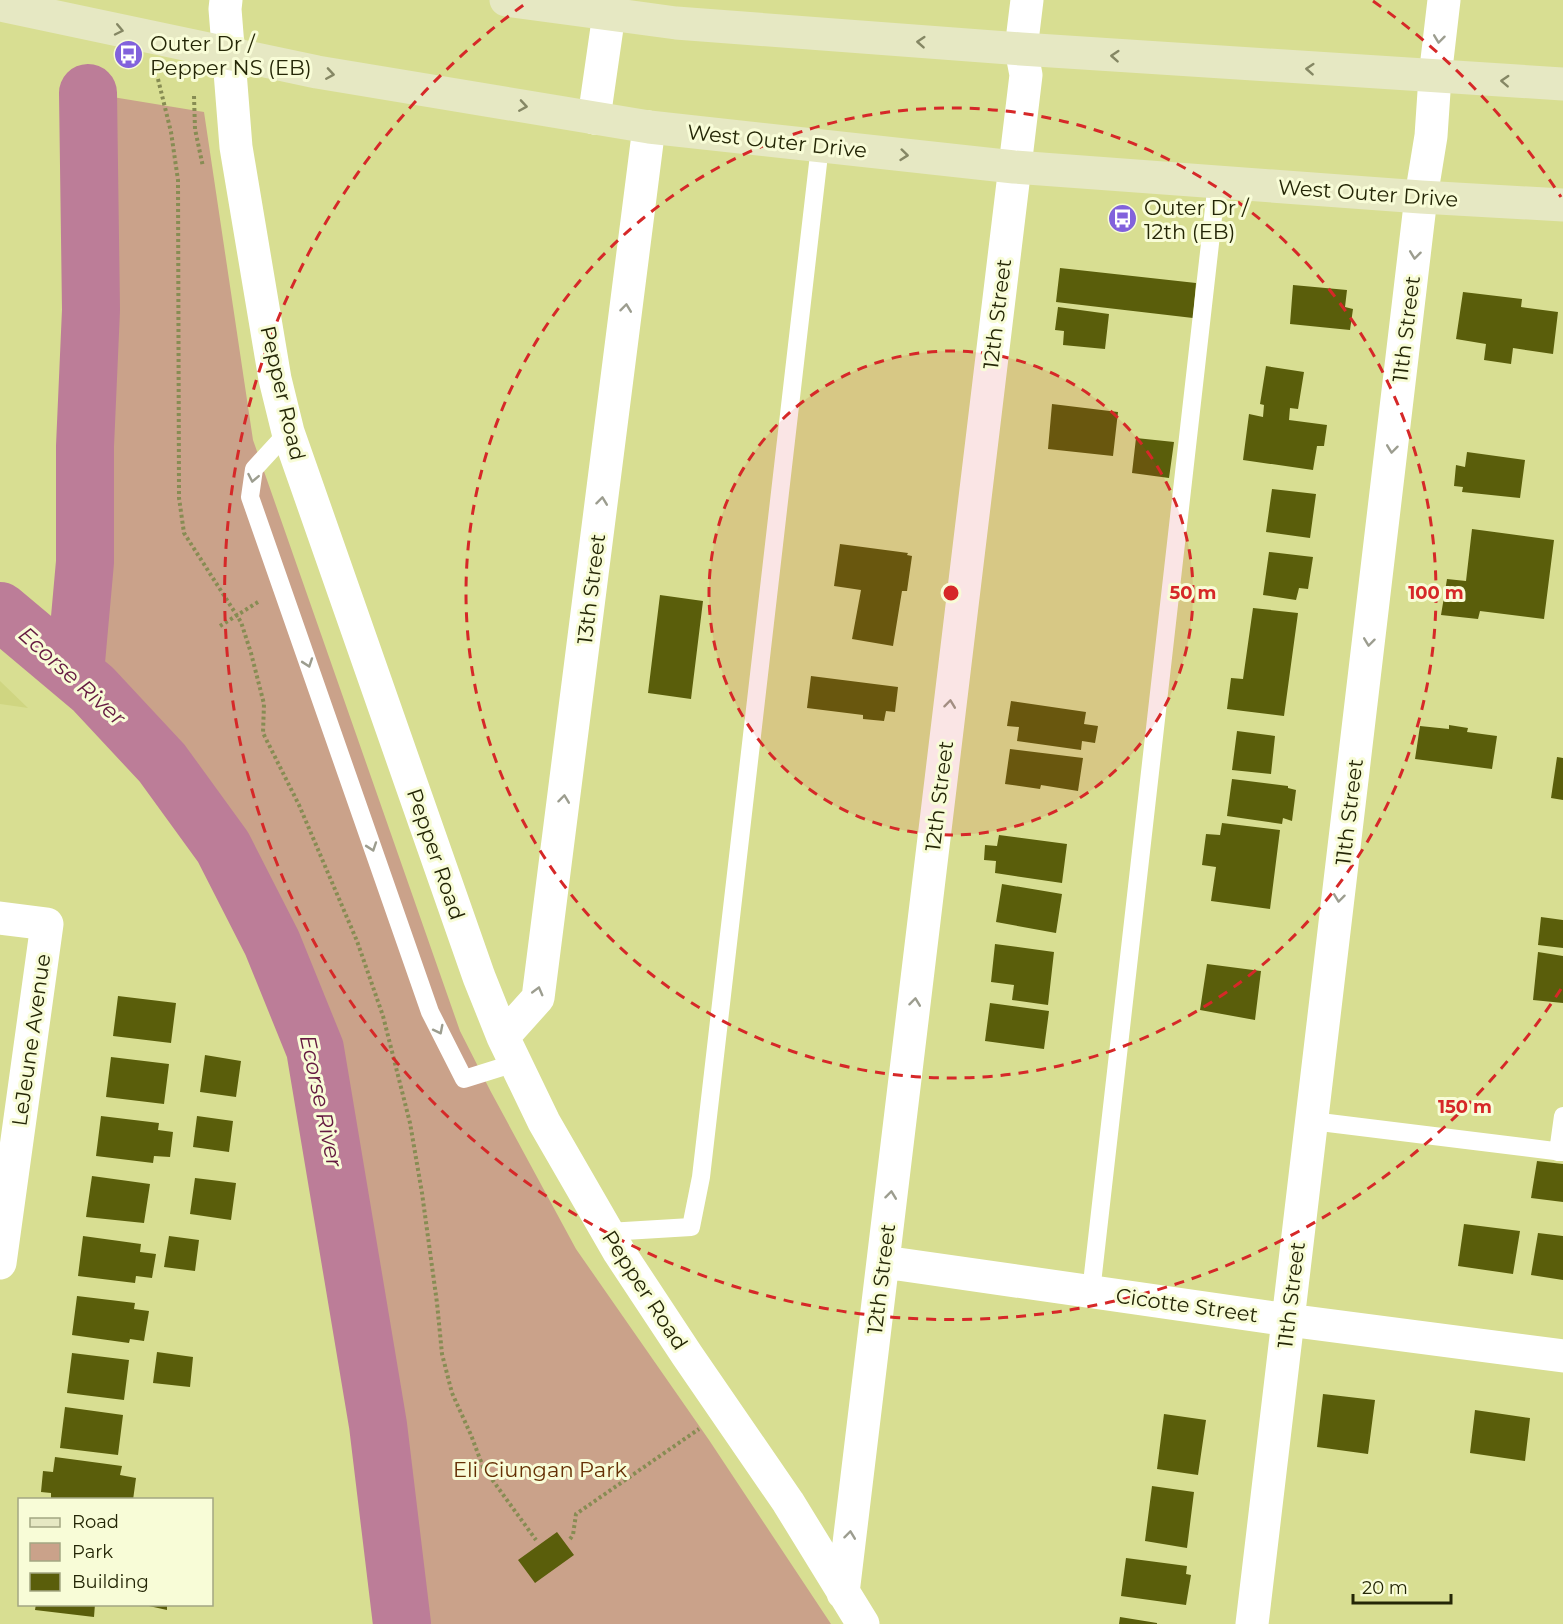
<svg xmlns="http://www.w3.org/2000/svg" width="1563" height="1624" font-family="Montserrat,sans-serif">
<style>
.built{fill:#cfd581}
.green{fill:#caa28a}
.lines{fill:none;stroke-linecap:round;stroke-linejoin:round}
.river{stroke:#bc7d98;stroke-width:58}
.building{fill:#5a5e0b}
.path{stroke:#878c53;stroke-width:4;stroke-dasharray:3 3;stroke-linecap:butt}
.service{stroke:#fff;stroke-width:18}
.minor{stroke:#fff;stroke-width:33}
.secondary{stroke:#e6e8c3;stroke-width:33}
.oneway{stroke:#858764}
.oneway2{stroke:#9c9d8f}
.ring{fill:none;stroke:#d62828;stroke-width:3;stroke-dasharray:10 8}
.labels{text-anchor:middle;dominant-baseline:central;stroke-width:6;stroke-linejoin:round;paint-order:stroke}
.poi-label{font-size:21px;fill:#242606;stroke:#f8fcd7;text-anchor:start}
.street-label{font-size:21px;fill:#242606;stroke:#f8fcd7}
.park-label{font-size:21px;fill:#653005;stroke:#f8fcd7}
.water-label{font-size:22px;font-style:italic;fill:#641940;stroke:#f8fcd7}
.centre{fill:#d62828;stroke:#f8fcd7;stroke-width:3}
.ring-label{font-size:18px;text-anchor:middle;font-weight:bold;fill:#d62828;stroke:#f8fcd7;stroke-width:6;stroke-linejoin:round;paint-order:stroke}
</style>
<rect width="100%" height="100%" fill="#d8de92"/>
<!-- built -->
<path class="built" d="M0,681L28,708L0,704Z"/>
<!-- green -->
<path class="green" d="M88,93L204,112L253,440L460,1031L491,1092L576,1249L709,1440L831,1624H402L378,1425L315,1049L272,943L223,847L162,763L93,689L75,673L85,562L91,310Z"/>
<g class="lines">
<!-- river -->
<path class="river" d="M0,611L93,689L162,763L223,847L272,943L315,1049L378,1425L402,1624
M75,673L85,562V446L91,310L88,93"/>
</g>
<!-- building -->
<path class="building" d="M1060,268L1196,283L1193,318L1056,302Z
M1293,285L1347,290L1345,307L1353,309L1350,330L1290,324Z
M1463,292L1522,299L1521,307L1558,312L1553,354L1513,348L1511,364L1484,360L1486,344L1456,339Z
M1058,307L1109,314L1105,349L1063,345L1064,331L1055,330Z
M1266,366L1304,372L1298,409L1290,408L1289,420L1327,425L1324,446H1317L1313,470L1243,460L1249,414L1263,417L1264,405L1260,404Z
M1052,404L1118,412L1113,456L1048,449Z
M1136,438L1174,442L1169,478L1132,473Z
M1467,452L1525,460L1520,498L1462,492L1463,487L1454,486L1456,465L1465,467Z
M1272,489L1316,494L1310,538L1266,532Z
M1472,529L1554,540L1544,619L1480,611L1478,619L1441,615L1447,579L1466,581Z
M840,544L908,553L907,555L912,556L907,591H902L893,646L852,639L861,590L834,586Z
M1269,552L1313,557L1308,589L1299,588L1296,600L1263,595Z
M660,595L703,601L691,699L648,693Z
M1253,608L1298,613L1284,716L1227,709L1231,678L1243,679Z
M811,676L898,687L895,712L886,711L884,721L863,719V715L807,708Z
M1011,701L1086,712L1084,724L1098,726L1095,743L1082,741L1081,750L1017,741L1019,727L1007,726Z
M1449,725L1468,728L1467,732L1497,736L1492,769L1415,759L1420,726L1449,729Z
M1237,731L1275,736L1271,774L1232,770Z
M1010,749L1083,758L1078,791L1041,785L1040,789L1005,784Z
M1557,757L1563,758V800L1551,798Z
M1232,779L1288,786V788L1296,790L1292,821L1283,818L1282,824L1227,816Z
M1222,823L1280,830L1270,909L1211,901L1216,867L1202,865L1206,834L1220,835Z
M999,835L1067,844L1062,883L995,873L996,861L984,860L985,845L997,846Z
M1002,884L1062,894L1056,933L996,922Z
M1541,917L1563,920V948L1538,945Z
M995,944L1054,952L1048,1005L1012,1000L1014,985L991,982Z
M1538,952L1563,956V1003L1533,1000Z
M1207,964L1261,971L1255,1020L1200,1010Z
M118,996L176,1003L171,1043L113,1036Z
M990,1003L1049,1011L1044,1049L985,1041Z
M205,1055L241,1061L236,1097L200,1092Z
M111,1057L169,1064L164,1104L106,1097Z
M101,1116L159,1123L158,1130L173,1132L170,1157L154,1156L153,1163L96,1156Z
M197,1116L233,1121L229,1152L193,1147Z
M1537,1161L1563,1164V1202L1531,1198Z
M92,1176L150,1184L144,1223L86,1217Z
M195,1178L236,1183L231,1220L190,1214Z
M1464,1224L1520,1231L1513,1274L1458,1266Z
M1538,1233L1563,1236V1280L1531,1275Z
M83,1236L141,1244L140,1252L156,1254L152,1278L136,1276L135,1283L78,1276Z
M169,1236L199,1240L195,1271L164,1267Z
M77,1296L135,1303L134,1309L149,1311L144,1341L130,1339L129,1343L72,1335Z
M157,1352L193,1357L190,1387L153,1383Z
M72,1353L129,1360L124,1400L67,1393Z
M1323,1394L1375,1400L1368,1454L1317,1447Z
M65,1407L123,1415L118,1455L60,1448Z
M1475,1410L1530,1418L1525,1461L1470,1453Z
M1164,1414L1206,1420L1198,1475L1157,1469Z
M55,1457L122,1466L120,1475L136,1478L133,1500L51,1499V1493L41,1492L43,1471L53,1472Z
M1152,1486L1194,1492L1187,1548L1145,1541Z
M557,1532L574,1555L535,1583L518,1560Z
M1126,1558L1187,1566L1186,1574L1191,1575L1186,1605L1121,1596Z
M36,1604H95L94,1617L35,1610Z
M140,1604H167V1610Z
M1120,1617L1157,1623V1624H1119Z"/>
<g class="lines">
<!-- path -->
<path class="path" d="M158,79L171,132L178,180L179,498L184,533L241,622L251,653L264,704L263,733L299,805L357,941L383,1016L410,1123L422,1193L437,1303L442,1354L452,1393L471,1435L483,1467L536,1540
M194,96L195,129L203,167
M220,626L258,602
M570,1539L573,1535L576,1514L699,1429"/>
<!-- service -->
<path class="service" d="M288,432L254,469L250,497L430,1012L464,1079L515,1063
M1312,1121L1563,1152
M1558,1152L1563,1116
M608,1232L691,1227L701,1177L820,146
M1091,1292L1217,182"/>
<!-- minor -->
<path class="minor" d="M226,0L225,9L236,147L275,379L288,432L479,977L503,1037L544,1122L619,1252L687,1355L788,1502L863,1624
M594,118L611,0
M0,918L47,924L0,1263
M503,1037L538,998L649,127
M884,1262L1288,1320L1563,1356
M843,1593L1026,75L1021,49L1027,0
M1252,1624L1421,197L1431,136L1435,77L1444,0"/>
<!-- secondary -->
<path class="secondary" d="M506,0L676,23L1021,49L1563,84
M0,5L317,72L649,127L1014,167L1421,197L1563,205"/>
</g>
<!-- one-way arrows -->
<defs><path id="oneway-chevron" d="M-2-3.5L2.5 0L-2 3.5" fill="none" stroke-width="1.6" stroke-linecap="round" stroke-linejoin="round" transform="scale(1.5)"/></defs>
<g class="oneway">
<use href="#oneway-chevron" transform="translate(119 30) rotate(12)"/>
<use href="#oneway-chevron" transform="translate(921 42) rotate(-176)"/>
<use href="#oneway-chevron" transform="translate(1115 56) rotate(-176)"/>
<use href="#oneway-chevron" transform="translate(1310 69) rotate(-176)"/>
<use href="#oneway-chevron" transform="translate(330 74) rotate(9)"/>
<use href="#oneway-chevron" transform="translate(1505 81) rotate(-177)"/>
<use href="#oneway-chevron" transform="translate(523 106) rotate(9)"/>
<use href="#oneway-chevron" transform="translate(904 155) rotate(6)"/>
</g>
<g class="oneway2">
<use href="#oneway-chevron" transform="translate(1439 39) rotate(97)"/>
<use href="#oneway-chevron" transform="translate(1415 255) rotate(97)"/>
<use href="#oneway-chevron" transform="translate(626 308) rotate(-83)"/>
<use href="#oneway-chevron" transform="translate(1392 449) rotate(97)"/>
<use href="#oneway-chevron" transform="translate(253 478) rotate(101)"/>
<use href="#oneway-chevron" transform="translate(602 501) rotate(-83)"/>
<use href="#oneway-chevron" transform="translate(1369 642) rotate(97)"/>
<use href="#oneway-chevron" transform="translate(308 663) rotate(71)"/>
<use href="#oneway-chevron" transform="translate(950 704) rotate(-83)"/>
<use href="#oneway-chevron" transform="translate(564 799) rotate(-83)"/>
<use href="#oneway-chevron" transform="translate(372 847) rotate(71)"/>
<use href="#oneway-chevron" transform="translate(1339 898) rotate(97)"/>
<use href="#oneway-chevron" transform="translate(538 991) rotate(-75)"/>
<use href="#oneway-chevron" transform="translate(915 1002) rotate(-83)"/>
<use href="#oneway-chevron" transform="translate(439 1030) rotate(63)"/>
<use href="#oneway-chevron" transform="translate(891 1195) rotate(-83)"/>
<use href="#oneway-chevron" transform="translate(850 1535) rotate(-83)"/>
</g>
<!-- distance rings -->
<circle cx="951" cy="593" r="242" fill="#d62828" fill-opacity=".12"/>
<g class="ring">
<circle cx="951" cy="593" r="242"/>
<circle cx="951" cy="593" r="485"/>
<path d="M1561 989A727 727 0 1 1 529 1M1373 1A727 727 0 0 1 1561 197"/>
</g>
<!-- icons -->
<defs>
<symbol id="bus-disc" viewBox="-11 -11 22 22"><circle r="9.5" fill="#8262dc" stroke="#f8fcd7"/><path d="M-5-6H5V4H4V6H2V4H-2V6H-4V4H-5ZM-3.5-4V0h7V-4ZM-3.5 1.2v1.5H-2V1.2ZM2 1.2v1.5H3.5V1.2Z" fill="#fff"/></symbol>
</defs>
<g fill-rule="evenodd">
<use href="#bus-disc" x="112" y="38" width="33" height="33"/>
<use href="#bus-disc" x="1106" y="202" width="33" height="33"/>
</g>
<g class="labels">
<!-- poi labels -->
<g class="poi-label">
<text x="150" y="43">Outer Dr /<tspan x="150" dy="24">Pepper NS (EB)</tspan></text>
<text x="1144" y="207">Outer Dr /<tspan x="1144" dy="24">12th (EB)</tspan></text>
</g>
<!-- street labels -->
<g class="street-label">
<text transform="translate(777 141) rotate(6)">West Outer Drive</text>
<text transform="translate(1368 193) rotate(4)">West Outer Drive</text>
<text transform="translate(997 314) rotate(-83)">12th Street</text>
<text transform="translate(1406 329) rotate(-83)">11th Street</text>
<text transform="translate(283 393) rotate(77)">Pepper Road</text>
<text transform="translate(591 589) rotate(-83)">13th Street</text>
<text transform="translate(939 796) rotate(-83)">12th Street</text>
<text transform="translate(1349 812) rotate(-83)">11th Street</text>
<text transform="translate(436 854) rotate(71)">Pepper Road</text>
<text transform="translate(31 1040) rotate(-82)">LeJeune Avenue</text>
<text transform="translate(881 1279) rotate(-83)">12th Street</text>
<text transform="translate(645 1290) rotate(57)">Pepper Road</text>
<text transform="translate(1291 1295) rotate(-83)">11th Street</text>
<text transform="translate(1187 1305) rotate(8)">Cicotte Street</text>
</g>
<!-- park labels -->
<g class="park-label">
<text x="540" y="1469">Eli Ciungan Park</text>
</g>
<!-- water labels -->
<g class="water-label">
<text transform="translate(72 676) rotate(42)">Ecorse River</text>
<text transform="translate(321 1101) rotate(78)">Ecorse River</text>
</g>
</g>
<circle cx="951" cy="593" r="9" class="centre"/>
<g class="ring-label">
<text x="1193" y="599">50 m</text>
<text x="1436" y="599">100 m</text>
<text x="1465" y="1113">150 m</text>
</g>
<!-- legend -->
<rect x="18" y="1498" width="195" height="108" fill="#f8fcd7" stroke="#a3a683" stroke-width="1.5"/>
<rect x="30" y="1518" width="30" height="9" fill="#e6e8c3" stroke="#a3a683" stroke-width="1.5"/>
<text x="72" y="1528" font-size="18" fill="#242606">Road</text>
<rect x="30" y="1543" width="30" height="18" fill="#caa28a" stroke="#a3a683" stroke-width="1.5"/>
<text x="72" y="1558" font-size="18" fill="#242606">Park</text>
<rect x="30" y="1573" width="30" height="18" fill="#5a5e0b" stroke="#a3a683" stroke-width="1.5"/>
<text x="72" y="1588" font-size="18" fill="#242606">Building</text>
<!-- scale -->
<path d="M1353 1594v9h98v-9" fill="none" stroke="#242606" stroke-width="3"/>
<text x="1362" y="1594" font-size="18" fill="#242606" stroke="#f8fcd7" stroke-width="4.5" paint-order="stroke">20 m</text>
</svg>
